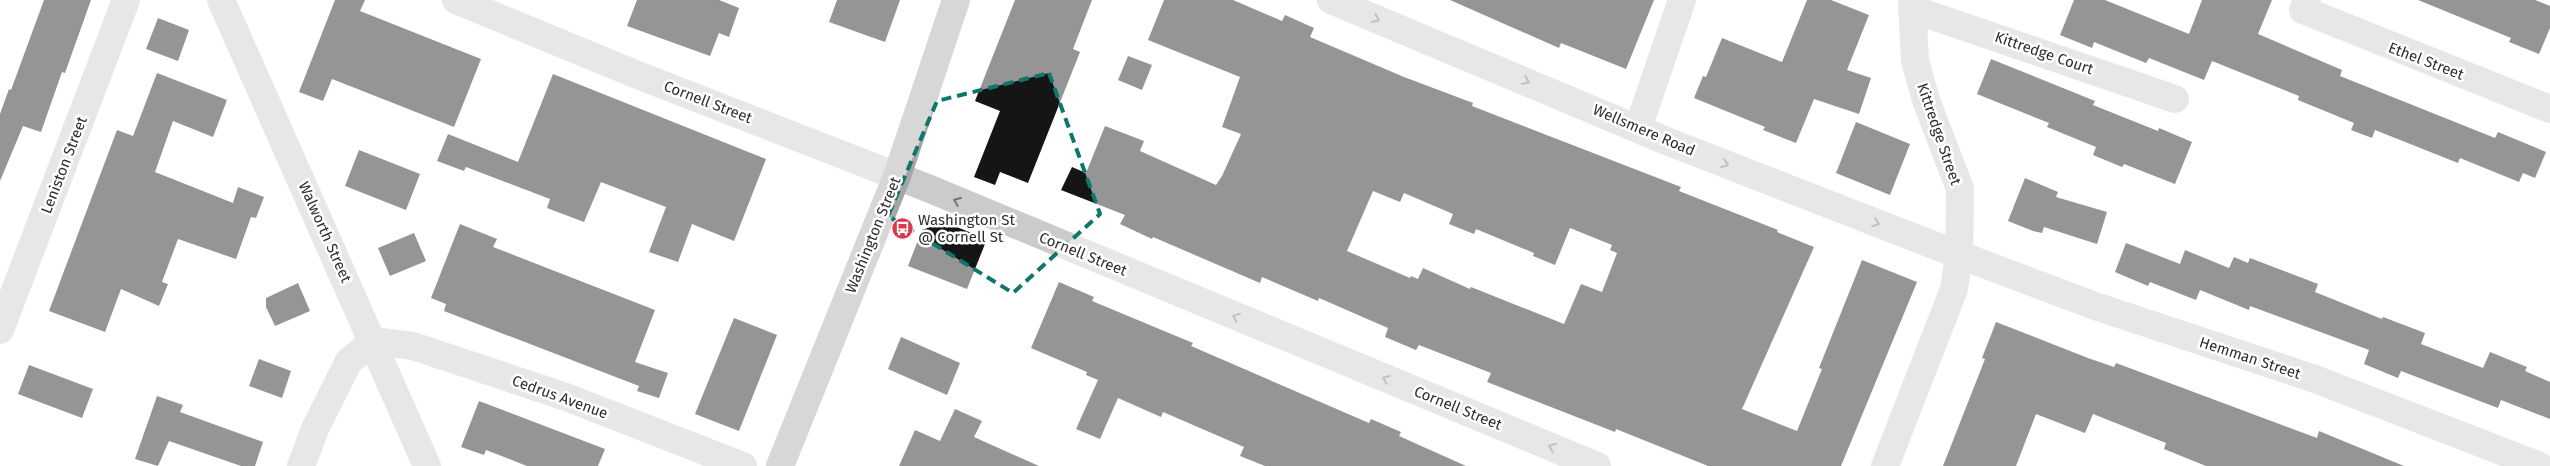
<svg xmlns="http://www.w3.org/2000/svg" width="2550" height="466" font-family="'Fira Sans',sans-serif">
<style>
.building{fill:#151515;fill-rule:evenodd}
.lines{fill:none;stroke-linecap:round;stroke-linejoin:round}
.minor{stroke:#cbcbcb;stroke-width:28}
.major{stroke:#a6a6a6;stroke-width:28}
.oneway{stroke:#757575}
.marked{fill:none;stroke:#0f766e;stroke-width:4;stroke-dasharray:10 6;stroke-linejoin:round}
.labels{text-anchor:middle;dominant-baseline:central;stroke-width:5;stroke-linejoin:round;paint-order:stroke}
.street-label{font-size:15px;fill:#2e2e2e;stroke:#fff}
.poi-label{font-size:15px;fill:#2e2e2e;stroke:#fff;text-anchor:start}
</style>
<rect width="100%" height="100%" fill="#fff"/>
<!-- building -->
<path class="building" d="M44,0H91L65,73L62,72L41,132L23,126L0,181V114L9,89L11,90Z
M335,0H365L360,11L481,59L454,127L332,79L323,101L299,92Z
M637,0H719L739,8L729,37L719,33L710,56L627,26Z
M837,0H900L885,42L829,22Z
M1015,0H1092L1073,49L1080,52L1028,183L1000,172L995,185L974,177L1000,111L975,101Z
M1164,0H1233L1282,21L1285,15L1314,28L1310,37L1404,77L1473,103L1472,106L1681,187L1679,191L1778,230L1777,232L1814,247L1742,409L1797,431L1822,369L1819,368L1862,260L1917,282L1841,466H1708L1616,429L1615,432L1487,382L1491,373L1419,345L1416,350L1385,337L1388,328L1319,298L1318,301L1262,277L1260,283L1153,237L1152,239L1120,224L1125,215L1061,190L1072,167L1086,173L1105,126L1144,141L1140,151L1216,185L1222,176L1241,134L1222,127L1240,77L1148,40ZM1373,191L1400,202L1404,193L1453,214L1449,224L1474,234L1476,229L1534,253L1533,256L1555,265L1570,228L1612,245L1610,250L1617,253L1602,292L1581,284L1564,324L1471,287L1470,289L1423,268L1418,279L1411,276L1410,278L1347,251Z
M1450,0H1654L1626,69L1561,43L1559,48Z
M1807,0H1831L1869,15L1847,70L1871,78L1859,114L1814,99L1796,143L1763,130L1765,127L1694,98L1703,76L1706,77L1722,38L1782,62Z
M2074,0H2105L2189,34L2202,0H2272L2258,34L2342,70L2340,76L2495,138L2498,132L2546,152L2535,178L2523,173L2519,182L2460,158L2458,163L2375,130L2372,138L2351,130L2354,123L2298,100L2299,96L2212,61L2204,80L2149,58L2146,63L2094,42L2092,48L2060,35Z
M2418,0H2535L2550,6V28L2539,54L2509,42L2511,38Z
M158,18L189,30L178,61L146,49Z
M1128,56L1152,65L1142,90L1118,80Z
M1991,59L2095,101L2093,105L2158,131L2159,128L2192,142L2175,184L2124,164L2122,167L2093,155L2096,147L2047,127L2049,123L1977,94Z
M157,73L227,100L213,137L173,121L155,172L233,203L238,187L264,197L256,218L251,217L236,259L178,239L162,282L168,284L159,306L121,289L105,332L49,311L117,130L133,136Z
M553,74L766,159L734,241L692,224L678,262L649,252L666,207L601,182L584,222L547,208L550,199L466,167L464,171L437,161L448,134L518,162Z
M1856,122L1910,144L1890,195L1836,173Z
M359,150L420,174L406,210L345,186Z
M2025,178L2058,192L2056,197L2107,212L2097,244L2044,227L2042,233L2033,231L2008,221Z
M944,222L987,239L967,289L908,266L922,230Z
M460,224L497,239L493,247L655,310L635,362L668,373L659,398L637,391L639,386L444,311L446,304L431,298Z
M414,233L426,261L390,276L378,248Z
M2126,243L2180,264L2185,250L2229,268L2234,257L2248,263L2250,258L2318,284L2315,292L2382,319L2383,317L2425,333L2421,344L2483,368L2490,352L2527,367L2525,371L2550,382V419L2501,400L2498,408L2401,371L2398,378L2364,364L2369,350L2250,306L2249,310L2200,290L2196,300L2150,282L2148,286L2115,272Z
M1059,282L1094,297L1092,301L1193,343L1191,346L1369,423L1371,419L1401,432L1399,436L1466,466H1265L1240,456L1244,447L1163,412L1161,417L1118,398L1100,439L1076,429L1098,380L1086,375L1087,372L1031,348Z
M298,283L310,311L275,326L266,307V298Z
M734,318L777,335L739,431L695,414Z
M1996,322L2088,358L2114,367L2116,363L2317,438L2319,431L2404,466H2206L2164,449L2166,443L2093,414L2085,433L2036,414L2016,466H1943L1985,359L1982,358Z
M901,337L960,363L947,395L888,369Z
M259,359L291,371L282,398L249,386Z
M29,365L93,389L82,418L18,394Z
M157,396L183,405L180,412L263,442L255,466H241L169,441L158,466L135,459Z
M479,401L605,449L598,466H527L486,450L484,455L461,447Z
M955,409L982,421L974,437L1039,466H899L915,430L940,441Z"/>
<g class="lines">
<!-- minor -->
<path class="minor" d="M221,0L427,466
M456,0L635,74L930,189L1597,466
M1331,0L1664,140L1936,246L2095,306L2315,379L2540,466
M2307,0L2303,10L2550,109
M1912,9L2175,99
M1638,128L1682,0
M0,330L126,0
M301,466L315,429L349,361L374,341L413,346L566,397L743,466
M1885,466L1954,289L1959,254L1960,189L1926,100L1915,61L1912,0"/>
<!-- major -->
<path class="major" d="M780,466L897,176L956,0"/>
</g>
<!-- one-way arrows -->
<defs><path id="oneway-chevron" d="M-2-3.5L2.5 0L-2 3.5" fill="none" stroke-width="1.6" stroke-linecap="round" stroke-linejoin="round" transform="scale(1.25)"/></defs>
<g class="oneway">
<use href="#oneway-chevron" transform="translate(1376 19) rotate(23)"/>
<use href="#oneway-chevron" transform="translate(1526 81) rotate(23)"/>
<use href="#oneway-chevron" transform="translate(1725 164) rotate(21)"/>
<use href="#oneway-chevron" transform="translate(957 201) rotate(-157)"/>
<use href="#oneway-chevron" transform="translate(1876 223) rotate(21)"/>
<use href="#oneway-chevron" transform="translate(1236 317) rotate(-158)"/>
<use href="#oneway-chevron" transform="translate(1386 379) rotate(-158)"/>
<use href="#oneway-chevron" transform="translate(1552 447) rotate(-158)"/>
</g>
<!-- marked area -->
<path d="M0 0H2550V466H0ZM1049,73L1100,214L1013,293L888,216L937,101Z" fill="#fff" fill-opacity=".55" fill-rule="evenodd"/>
<path class="marked" d="M1049,73L1100,214L1013,293L888,216L937,101Z"/>
<!-- icons -->
<defs>
<symbol id="bus-disc" viewBox="-11 -11 22 22"><circle r="9.5" fill="#da3a50" stroke="#fff"/><path d="M-5-6H5V4H4V6H2V4H-2V6H-4V4H-5ZM-3.5-4V0h7V-4ZM-3.5 1.2v1.5H-2V1.2ZM2 1.2v1.5H3.5V1.2Z" fill="#fff"/></symbol>
</defs>
<g fill-rule="evenodd">
<use href="#bus-disc" x="890" y="216" width="25" height="25"/>
</g>
<g class="labels">
<!-- street labels -->
<g class="street-label">
<text transform="translate(2044 53) rotate(19)">Kittredge Court</text>
<text transform="translate(2426 61) rotate(21)">Ethel Street</text>
<text transform="translate(708 102) rotate(21)">Cornell Street</text>
<text transform="translate(1644 130) rotate(23)">Wellsmere Road</text>
<text transform="translate(1939 134) rotate(71)">Kittredge Street</text>
<text transform="translate(64 165) rotate(-69)">Leniston Street</text>
<text transform="translate(325 232) rotate(66)">Walworth Street</text>
<text transform="translate(873 235) rotate(-68)">Washington Street</text>
<text transform="translate(1083 254) rotate(22)">Cornell Street</text>
<text transform="translate(2250 358) rotate(18)">Hemman Street</text>
<text transform="translate(560 397) rotate(20)">Cedrus Avenue</text>
<text transform="translate(1458 408) rotate(22)">Cornell Street</text>
</g>
<!-- poi labels -->
<g class="poi-label">
<text x="918" y="220">Washington St<tspan x="918" dy="17">@ Cornell St</tspan></text>
</g>
</g>
</svg>
